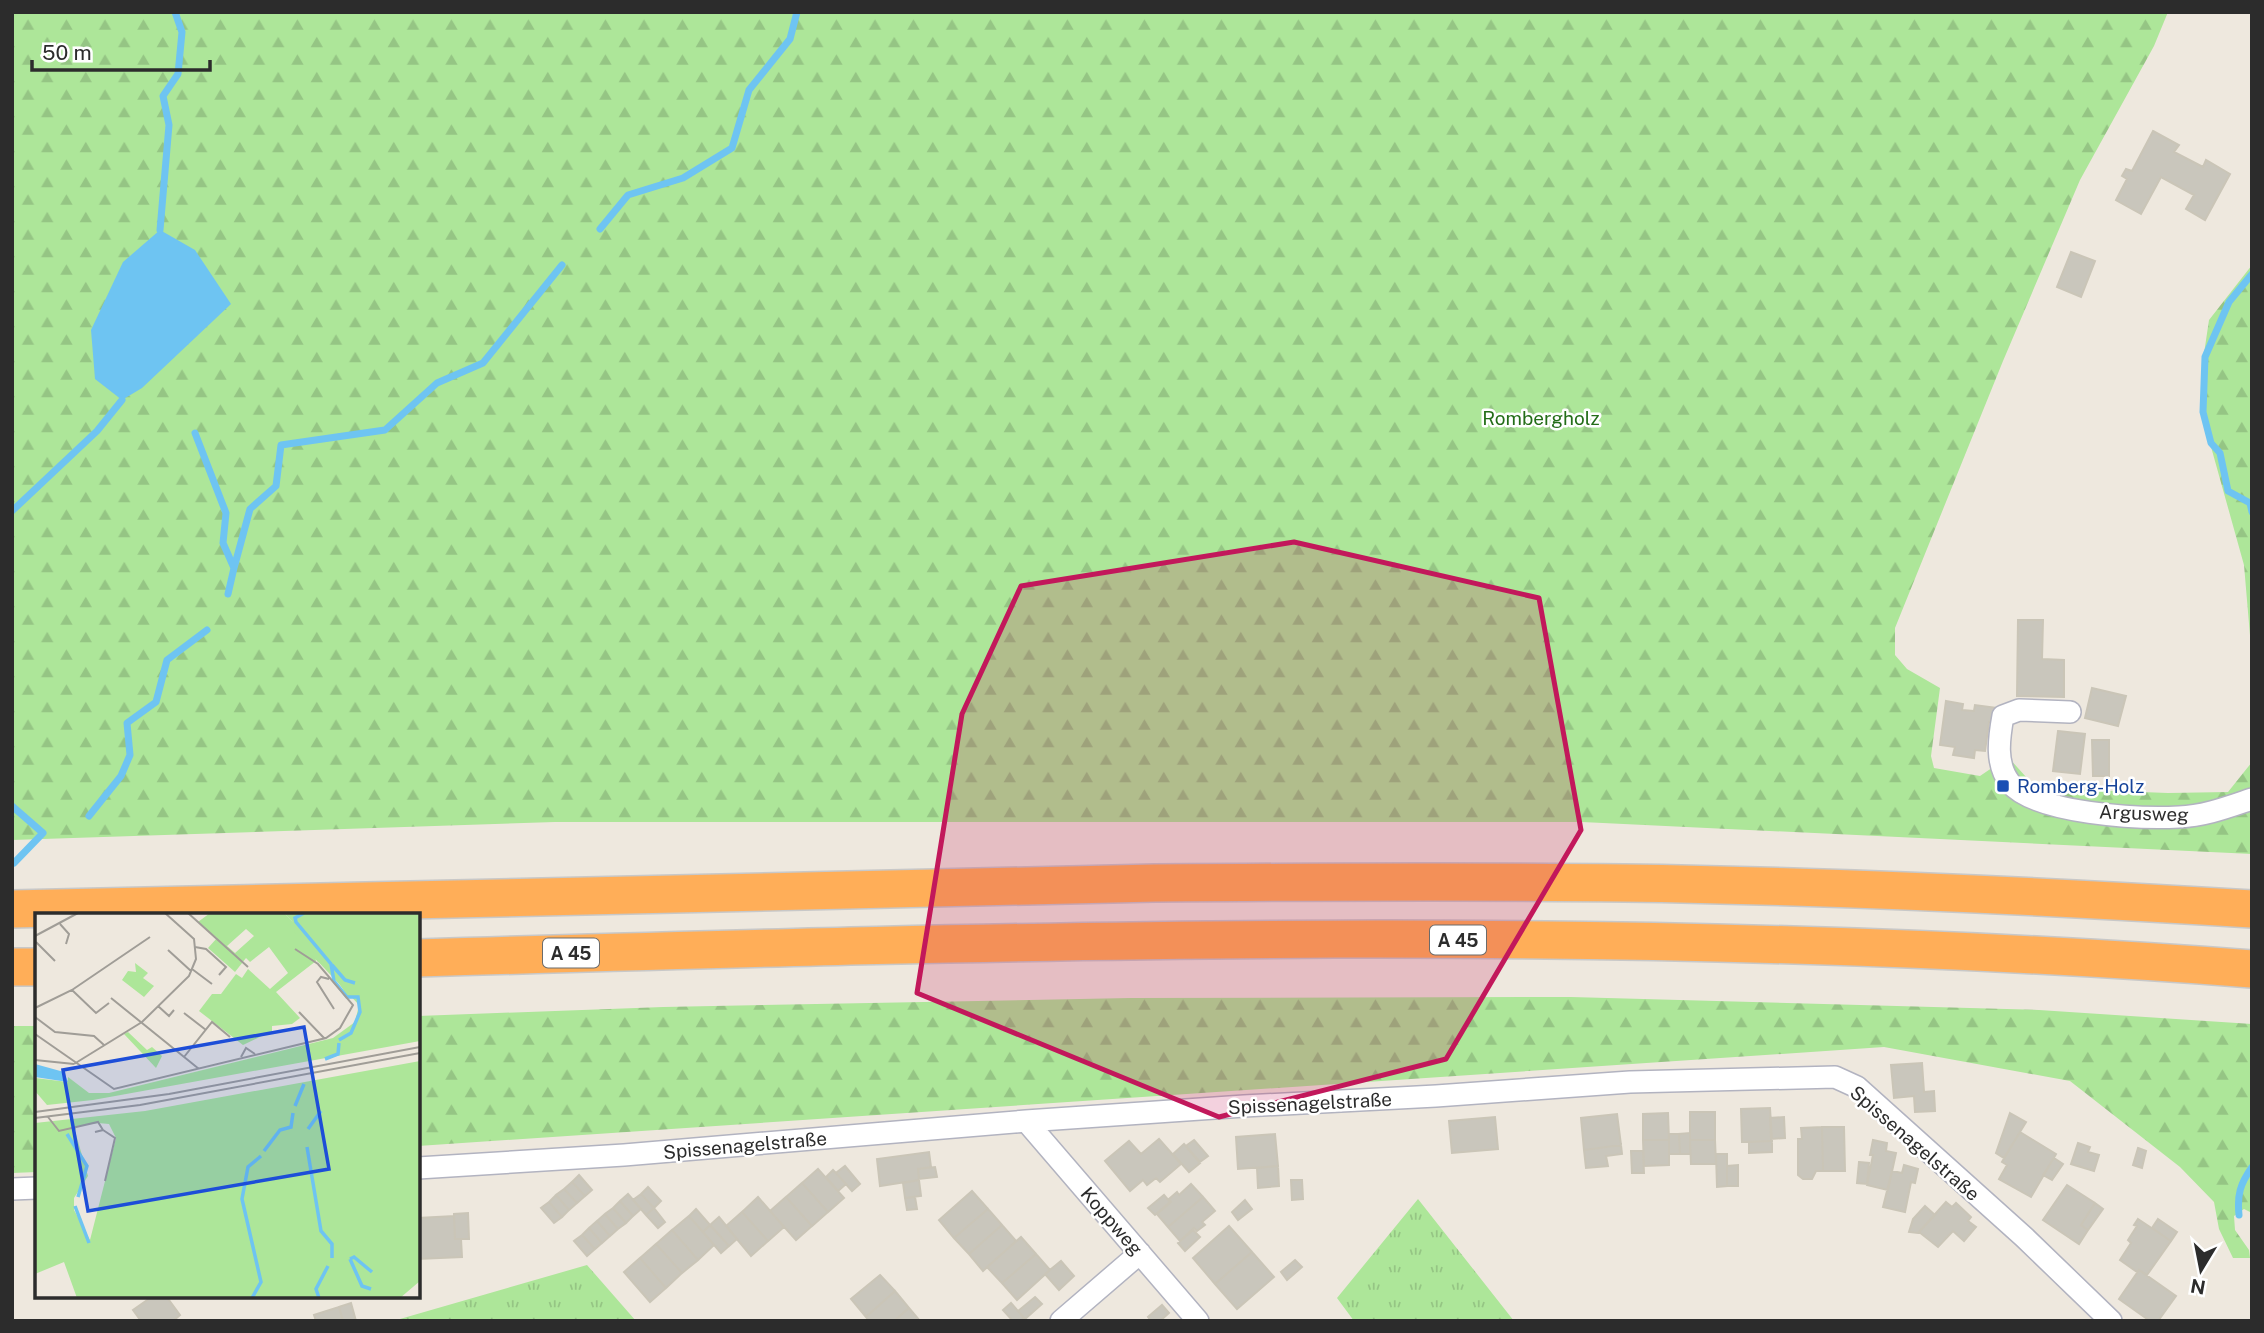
<svg xmlns="http://www.w3.org/2000/svg" width="2264" height="1333" font-family="'Public Sans',sans-serif">
<style>
.grass{fill:url(#grass-tufts)}
.forest{fill:url(#forest-firs)}
.water{fill:#6ec4f2}
.lines{fill:none;stroke-linecap:round;stroke-linejoin:round}
.stream{stroke:#6ec4f2;stroke-width:7}
.building{fill:#c9c6bc;stroke:#cac5b7;stroke-width:2}
.minor-casing{stroke:#b2b3c0;stroke-width:24}
.motorway-casing{stroke:#c8c8c8;stroke-width:40}
.minor{stroke:#fff;stroke-width:21}
.motorway{stroke:#ffae58;stroke-width:37}
.marked{fill:#c2185b;fill-opacity:0.2;stroke:#c2185b;stroke-width:5;stroke-linejoin:round}
.transit-dot{fill:#1a4fb4;stroke:#fff;stroke-width:2.5}
.labels{text-anchor:middle;dominant-baseline:central;stroke-width:5;stroke-linejoin:round;paint-order:stroke}
.shield{fill:#fff;stroke:#6b6b6b;stroke-width:2}
.shield-label{font-size:18px;font-weight:bold;fill:#2c2c2c}
.park-label{font-size:19px;fill:#236d18;stroke:#fff}
.transit-label{font-size:19px;fill:#164399;stroke:#fff;text-anchor:start}
.street-label{font-size:19px;fill:#2c2c2c;stroke:#fff}
.inset-river{fill:none;stroke:#6ec4f2;stroke-width:3.5}
.inset-road{fill:none;stroke:#a09d97;stroke-width:2}
.view{fill:#1d4ed8;fill-opacity:0.15;stroke:#1d4ed8;stroke-width:3.5}
.inset-edge{fill:none;stroke:#2c2c2c;stroke-width:3.5}
</style>
<defs>
<pattern id="grass-tufts" width="24" height="20" patternUnits="userSpaceOnUse" patternTransform="scale(1.75)"><rect width="24" height="20" fill="#ade699"/><path d="M3 7l-1-3M5 7V3M7 7l1-3M15 17l-1-3M17 17v-4M19 17l1-3" fill="none" stroke="#95c584"/></pattern>
<pattern id="forest-firs" width="22" height="20" patternUnits="userSpaceOnUse" patternTransform="scale(1.75)"><rect width="22" height="20" fill="#ade699"/><path d="M5 1l3.5 6h-7zM16 11l3.5 6h-7z" fill="#95c584"/></pattern>
</defs>
<rect width="100%" height="100%" fill="#eee8de"/>
<!-- grass -->
<path class="grass" d="M1418,1199L1514,1321H1354L1337,1298Z
M587,1265L636,1321H393Z"/>
<!-- forest -->
<path class="forest" d="M12,12H2168L2154,46L2080,180L2003,361L1895,628V655L1907,669L1940,688L1931,756L1934,768L1980,776L2008,757L2036,788L2168,793L2228,792L2252,762V854L1582,822H555L12,840Z
M2252,265V659L2244,565L2201,411L2202,367L2209,320Z
M1571,997L2039,1010L2252,1024V1213L2244,1209L2234,1216L2235,1230L2249,1250L2250,1258H2233L2219,1229L2214,1202L2180,1167L2070,1081L1884,1047L418,1146V1016L663,1007L1130,998Z
M12,1026H37V1172L12,1173Z"/>
<!-- water -->
<path class="water" d="M160,230L195,250L231,304L142,388L122,400L95,379L91,330L123,262Z"/>
<g class="lines">
<!-- stream -->
<path class="stream" d="M600,229L628,195L683,178L732,148L749,90L790,39L797,12
M160,230L169,125L163,96L178,74L182,32L175,12
M2252,274L2229,302L2205,357L2203,412L2211,443L2220,453L2228,491L2250,503L2252,512
M195,433L226,513L223,543L234,568L228,594
M12,511L97,431L122,400
M234,568L250,509L276,486L281,445L385,430L437,383L483,363L562,265
M12,806L43,833L14,863
M89,816L121,776L130,755L127,723L156,702L167,660L207,630
M2239,1215C2237,1195 2240,1184 2252,1167"/>
</g>
<!-- building -->
<path class="building" d="M2153,131L2179,145L2174,152L2203,167L2206,160L2230,174L2205,220L2186,209L2194,195L2161,177L2141,214L2116,200L2127,179L2122,176L2126,169L2132,171Z
M2071,252L2095,261L2081,297L2057,287Z
M2018,620H2043L2042,659L2064,660V697L2017,696Z
M2092,688L2126,696L2118,726L2085,718Z
M1946,701L1963,704L1962,710L1974,711L1975,705L1998,708L1996,723L1989,722L1985,751L1975,750L1974,758L1953,755L1955,747L1940,745Z
M2058,731L2085,734L2080,774L2053,771Z
M2092,740H2109V776H2093Z
M1922,1063L1924,1092L1934,1091L1935,1111L1915,1112L1914,1096L1894,1098L1891,1065Z
M1770,1108L1772,1141L1742,1142L1741,1109Z
M1690,1112H1715V1140H1690Z
M1668,1113L1669,1140H1643V1114Z
M2010,1113L2026,1122L2004,1158L1996,1153Z
M1617,1114L1621,1145L1584,1150L1581,1118Z
M1495,1117L1498,1149L1452,1153L1449,1121Z
M1784,1117L1785,1138L1771,1139L1770,1118Z
M1822,1127L1823,1171H1816L1812,1179H1803L1798,1175V1139H1802L1801,1128Z
M1822,1127H1844L1845,1171H1823Z
M2020,1132L2056,1154L2031,1197L1999,1179L2007,1165L2002,1162Z
M1690,1133V1154H1680L1679,1134Z
M1275,1134L1278,1166L1238,1169L1236,1137Z
M1669,1134H1679L1680,1154H1669Z
M1159,1139L1181,1164L1160,1182L1156,1178L1147,1185L1143,1180L1130,1191L1105,1161L1129,1141L1141,1154Z
M1194,1140L1208,1156L1200,1162L1186,1146Z
M1643,1140H1669V1165L1644,1166Z
M1690,1140H1715L1716,1164H1691Z
M1873,1140L1887,1143L1886,1151L1896,1153L1888,1190L1867,1185L1873,1155H1870Z
M1772,1141V1152L1749,1153V1142Z
M2078,1143L2090,1147L2088,1152L2099,1155L2094,1171L2071,1164Z
M1184,1144L1200,1163L1189,1172L1173,1154Z
M1621,1145L1622,1154L1606,1156L1608,1166L1586,1168L1584,1150Z
M2138,1148L2146,1151L2142,1168L2133,1165Z
M1631,1151H1643L1644,1173H1632Z
M929,1152L931,1167L918,1169L919,1180L880,1186L877,1159Z
M1716,1154H1727V1186L1717,1187Z
M2054,1158L2063,1164L2052,1180L2043,1175Z
M1859,1162L1869,1163L1867,1184L1857,1183Z
M1738,1165V1186H1727V1166Z
M1904,1165L1918,1169L1915,1183L1911,1182L1905,1212L1883,1207L1892,1171L1902,1173Z
M845,1166L860,1184L852,1191L836,1173Z
M1278,1166L1279,1186L1258,1188L1257,1168Z
M935,1167L937,1177L919,1179L918,1169Z
M818,1169L844,1198L828,1212L802,1183Z
M833,1170L846,1184L838,1191L826,1177Z
M579,1175L592,1190L585,1196L572,1182Z
M919,1180L921,1196L905,1198L903,1183Z
M1291,1180H1302L1303,1199L1292,1200Z
M572,1182L585,1196L577,1203L564,1189Z
M802,1183L828,1212L812,1226L786,1197Z
M1191,1184L1203,1197L1168,1227L1157,1214L1171,1202L1169,1199L1177,1192L1179,1195Z
M2067,1185L2095,1203L2081,1225L2088,1230L2079,1244L2043,1220Z
M648,1187L661,1201L654,1208L641,1194Z
M564,1189L577,1203L569,1210L556,1195Z
M972,1191L988,1209L954,1238L939,1220Z
M628,1194L641,1209L633,1216L620,1201Z
M641,1194L654,1208L646,1215L633,1200Z
M556,1195L569,1210L562,1217L549,1202Z
M1164,1195L1170,1202L1155,1215L1148,1208Z
M758,1197L784,1227L768,1241L742,1212Z
M786,1197L812,1226L796,1240L770,1211Z
M915,1197L917,1209L907,1210L905,1198Z
M1203,1197L1215,1211L1202,1222L1205,1225L1197,1231L1194,1228L1180,1241L1168,1227Z
M1245,1200L1252,1209L1238,1220L1232,1212Z
M620,1201L633,1216L626,1223L613,1208Z
M549,1202L562,1217L554,1223L541,1208Z
M1946,1202L1952,1207L1956,1203L1971,1217L1968,1221L1976,1227L1964,1241L1953,1231L1938,1247L1919,1232Z
M2095,1203L2103,1209L2088,1230L2081,1225Z
M1925,1206L1935,1215L1918,1233L1909,1232L1913,1219Z
M613,1208L626,1223L618,1229L605,1214Z
M654,1208L665,1222L658,1228L646,1215Z
M696,1209L710,1225L703,1232L689,1216Z
M988,1209L1002,1225L969,1254L954,1238Z
M742,1212L768,1241L751,1256L726,1226Z
M468,1213L469,1239H455L454,1214Z
M605,1214L618,1229L610,1236L597,1221Z
M454,1216L455,1239H461L462,1257L418,1259V1218Z
M689,1216L714,1245L698,1260L672,1230Z
M719,1217L737,1239L729,1246L710,1225Z
M2138,1219L2171,1241L2147,1275L2139,1270L2137,1272L2120,1260L2131,1243L2128,1240L2137,1226L2134,1225Z
M2158,1219L2177,1232L2171,1241L2152,1228Z
M597,1221L610,1236L602,1243L589,1228Z
M710,1225L729,1246L721,1253L703,1232Z
M1002,1225L1016,1241L983,1271L969,1254Z
M1229,1226L1252,1252L1215,1284L1193,1258Z
M589,1228L602,1243L595,1249L582,1235Z
M672,1230L698,1260L682,1273L656,1244Z
M1193,1230L1200,1237L1185,1251L1178,1243Z
M582,1235L595,1249L587,1256L574,1241Z
M1021,1237L1036,1254L1002,1283L987,1267Z
M656,1244L682,1273L666,1288L640,1258Z
M1252,1252L1274,1277L1237,1309L1215,1284Z
M1036,1254L1050,1270L1017,1300L1002,1283Z
M640,1258L666,1288L650,1302L624,1272Z
M1295,1260L1302,1267L1287,1280L1281,1272Z
M1061,1261L1074,1276L1059,1290L1045,1274Z
M2139,1270L2176,1296L2158,1321H2150L2119,1299Z
M880,1275L895,1291L866,1317L851,1299Z
M895,1291L909,1308L894,1321H869L866,1317Z
M153,1296H166L180,1315L173,1321H141L133,1310Z
M1035,1297L1042,1304L1025,1319L1018,1311Z
M351,1303L356,1321H343L339,1307Z
M1011,1303L1024,1318L1020,1321H1013L1003,1310Z
M1162,1305L1169,1313L1160,1321H1151L1148,1317Z
M339,1307L343,1321H316L314,1315Z
M909,1308L920,1321H894Z"/>
<g class="lines">
<defs>
<path id="minor" d="M2070,712L2019,710L2003,716C1999,738 1995,764 2010,783C2036,814 2140,819 2179,817C2205,816 2228,807 2252,799
M1026,1121L1198,1321
M418,1168L624,1155L1026,1121L1244,1106L1436,1096L1630,1082L1835,1077L1857,1087L2024,1237L2111,1321
M12,1189L37,1188
M1061,1321L1140,1253"/>
<path id="motorway" d="M12,909L1155,883C1311,882 1467,881 1624,883C1833,886 2043,896 2252,909
M418,958C1029,940 1642,922 2252,969
M12,967H37"/>
</defs>
<!-- minor casing -->
<use href="#minor" class="minor-casing"/>
<!-- motorway casing -->
<use href="#motorway" class="motorway-casing"/>
<!-- minor -->
<use href="#minor" class="minor"/>
<!-- motorway -->
<use href="#motorway" class="motorway"/>
</g>
<!-- marked area -->
<path class="marked" d="M1294,542L1539,598L1581,830L1446,1059L1219,1117L917,993L962,714L1021,586Z"/>
<!-- markers -->
<rect class="transit-dot" x="1996" y="779" width="14" height="14" rx="3.5"/>
<g class="labels">
<!-- shield labels -->
<g class="shield">
<rect x="1430" y="925.5" width="56" height="29" rx="5"/>
<rect x="543" y="938.5" width="56" height="29" rx="5"/>
</g>
<g class="shield-label">
<text x="1458" y="940">A 45</text>
<text x="571" y="953">A 45</text>
</g>
<!-- park labels -->
<g class="park-label">
<text x="1541" y="418">Rombergholz</text>
</g>
<!-- transit labels -->
<g class="transit-label">
<text x="2017" y="786">Romberg-Holz</text>
</g>
<!-- street labels -->
<g class="street-label">
<text transform="translate(2144 813) rotate(2)">Argusweg</text>
<text transform="translate(1310 1103) rotate(-3)">Spissenagelstraße</text>
<text transform="translate(1915 1143) rotate(41)">Spissenagelstraße</text>
<text transform="translate(745 1145) rotate(-5)">Spissenagelstraße</text>
<text transform="translate(1112 1221) rotate(49)">Koppweg</text>
</g>
</g>
<!-- overview -->
<g transform="translate(35 913)">
<rect width="385" height="385" fill="#eee8de"/>
<path d="M175,0H249L278,30L281,48L241,79L265,105L257,111L237,113V118L208,132L164,98L177,81H186L201,61L207,65L213,56L235,76L253,60L234,34L215,49L211,45L200,59L173,35L182,25L163,9ZM211,16L219,23L200,40L192,33ZM100,50L113,60L108,65L119,73L109,84L87,67L93,58L101,59ZM93,119L112,137L117,134L127,143L121,155L89,121Z" fill="#ade699" fill-rule="evenodd"/>
<path d="M249,0H385V128L58,187L12,192L0,178V165L33,169V164L54,180H74L298,125L320,109L324,92L274,39L278,30ZM385,148V368L365,385H42L29,349L0,361V210L110,198ZM63,210L74,211L81,225L55,327L39,297V285L53,263L40,218L42,213Z" fill="#ade699" fill-rule="evenodd"/>
<path d="M264,0H385V119L378,127L304,140L305,127L314,125L325,101L323,86L313,84L294,55L283,49L260,20L257,6Z" fill="#ade699"/>
<path d="M0,151L29,159L33,169L0,164Z" fill="#6ec4f2"/>
<path class="inset-river" d="M269,0L260,5L261,9L296,51L299,68L312,84H323L325,99L316,120L304,127M297,52L310,67L320,70M290,146L303,141L304,130M260,193L269,171M273,216L286,198M32,221L52,253L43,284M272,234L286,318L297,331V345M229,238L245,217L256,214L258,200M40,293L54,330M315,346L327,373L336,376M315,346L319,344L337,359M217,385L226,369L207,286L213,254L226,243M284,385L281,376L293,353"/>
<path class="inset-road" d="M153,0L213,54M25,11L34,21L31,31M0,23L43,0M1,29L20,48M160,34L171,36L191,54L184,62M133,37L156,58M157,56L177,71M294,66L286,64L282,69L299,96M37,77L61,100L74,90M76,85L164,156M123,93L134,103L139,97M0,95L37,77L115,24M264,99L289,125M149,100L171,117M0,104L20,119L59,123L69,132M0,121L79,176L291,125L305,115L318,92L283,51L260,36M149,144L177,109L195,124M206,144L211,135L220,141M0,147L39,151M39,151L107,109L154,63L161,46L159,26L130,0M0,199L134,181L385,134M13,204L24,218L63,209L68,217L60,219M0,205L105,192L385,140M68,217L80,225L70,268"/>
<path class="view" d="M269,114L294,256L53,298L28,157Z"/>
<rect width="385" height="385" class="inset-edge"/>
</g>
<!-- border -->
<rect width="2264" height="1333" fill="none" stroke="#2c2c2c" stroke-width="28"/>
<!-- north arrow -->
<g transform="translate(2201 1270) rotate(190)" stroke="#ffffff" stroke-width="5" paint-order="stroke">
<path d="M0-5L12 26L0 18L-12 26Z" fill="#2c2c2c"/>
<text y="-10" font-size="19" font-weight="bold" text-anchor="middle" fill="#2c2c2c">N</text>
</g>
<!-- scale -->
<path d="M32 60v10h178v-10" fill="none" stroke="#2c2c2c" stroke-width="3.5"/>
<text x="42" y="60" font-size="21" fill="#2c2c2c" stroke="#ffffff" stroke-width="5" paint-order="stroke">50 m</text>
</svg>
